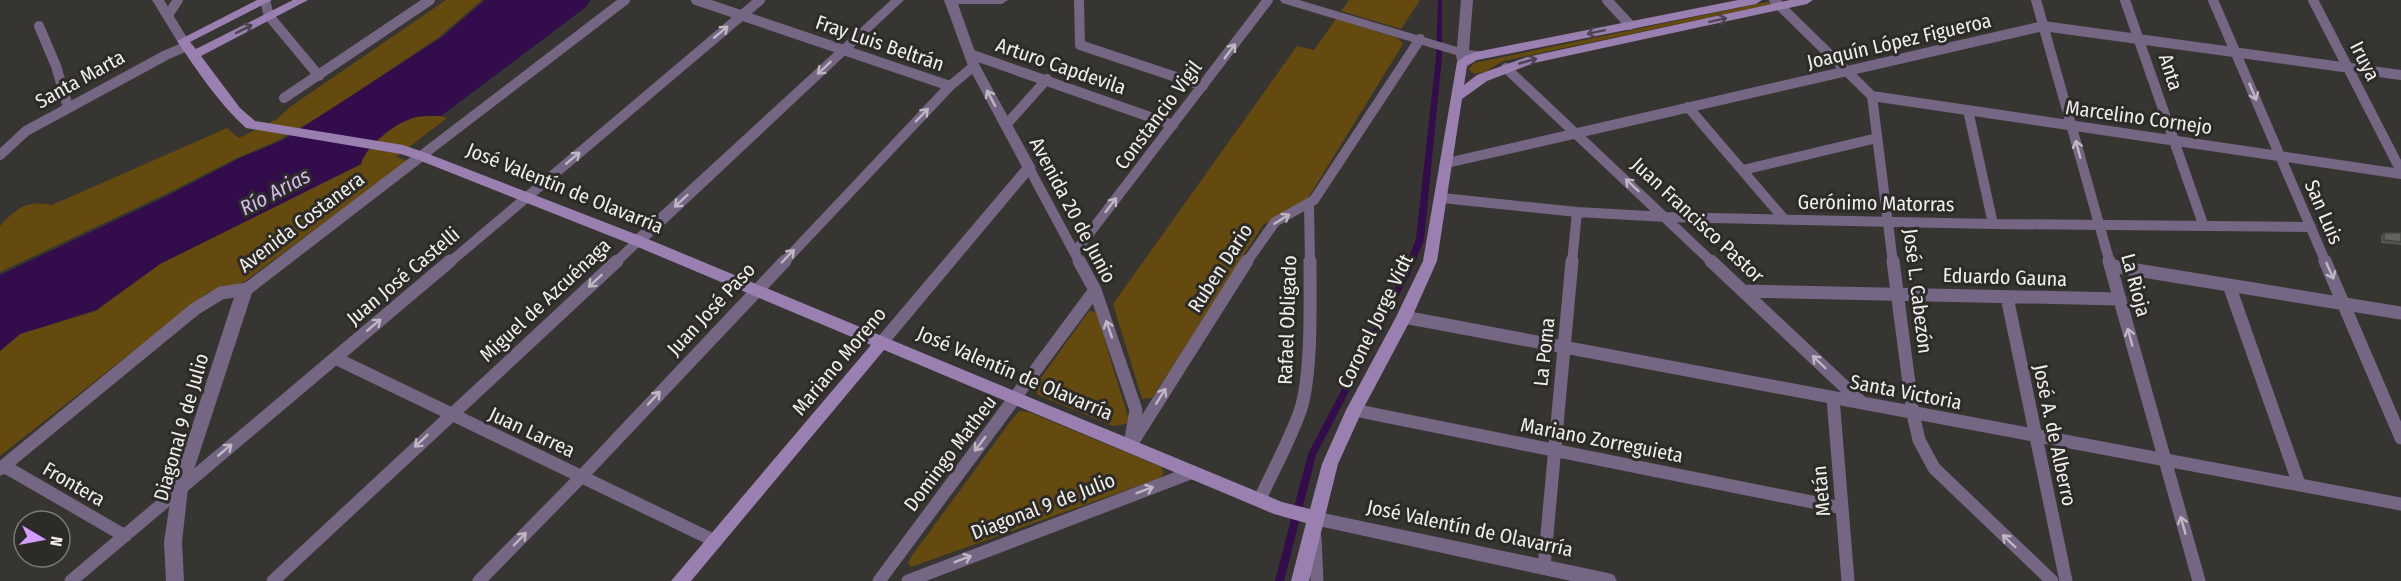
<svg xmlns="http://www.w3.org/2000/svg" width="2401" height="581" font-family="'Fira Sans Condensed',sans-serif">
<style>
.green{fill:#654a0f}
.water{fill:#320c4b}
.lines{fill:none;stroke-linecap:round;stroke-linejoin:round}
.minor-far1{stroke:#756684;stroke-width:10}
.minor{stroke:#756684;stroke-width:13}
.tertiary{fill:#756684;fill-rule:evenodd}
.secondary{fill:#9980b0;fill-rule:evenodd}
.wall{fill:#565451}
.building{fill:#64625e;stroke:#464542;stroke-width:1.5}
.oneway{stroke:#4d4450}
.oneway2{stroke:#bfb8c2}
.labels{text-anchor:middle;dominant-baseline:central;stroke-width:6;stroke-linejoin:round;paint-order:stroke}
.street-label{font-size:20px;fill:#f0efec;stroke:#2d2b27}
.water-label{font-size:21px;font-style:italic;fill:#d6b9f2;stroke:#2d2b27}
</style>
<rect width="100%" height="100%" fill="#373531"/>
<!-- green -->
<path class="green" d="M446,0H482L439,37L332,109L277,141L237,158L168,193L0,272V226C17,208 26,200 52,205L227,128L239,138L277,119L290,107Z
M1349,0H1420L1401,29L1341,11Z
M1767,2L1773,4L1503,61L1485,72L1474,74L1469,69L1474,63Z
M1336,19L1398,38L1403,44L1308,198L1263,225L1152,398L1142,399L1113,304L1297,46L1314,50Z
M441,116L447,118L396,157L407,161L244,282L207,293L0,456V351L20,334L96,311L160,264L361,164C365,146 399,120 417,117C424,116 433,116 441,116Z
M1089,311L1096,312L1129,420L1126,424L1113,426L1038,395L1035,386Z
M1020,411L1029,412L1161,467L1164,473L1160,478L911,567L908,563L911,557L1013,418Z"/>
<!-- water -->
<path class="water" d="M485,0H590L586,7L441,116C433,116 424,115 417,117C398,120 365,146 361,164L160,264L96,310L20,334L0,351V275L167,196L240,158L283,140L442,37Z
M1438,0H1442V57L1424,240L1411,272L1316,455L1284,581H1275L1308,454L1405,268L1416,239L1436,57Z"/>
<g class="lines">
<!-- minor-far1 -->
<path class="minor-far1" d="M265,0L269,16L319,76
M696,0L950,86
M1079,0L1080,45L1203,86
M1607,0L1630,25
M1774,0L1872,96L1893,263
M2036,0L2110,263
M2125,0L2203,224
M2213,0L2326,263
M2313,0L2401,171
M168,15L178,0
M39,26L56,66L68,107
M970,54L1173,125
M1506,68L1713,263
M1872,96L2401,174
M284,98L430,0
M1688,107L1784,219
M1968,110L1993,224
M1006,125L1047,79
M0,155L26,131L166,55L185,47
M421,156L625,0
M1447,163L2043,26L2401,75
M1029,168L1080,263
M1743,170L1877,138
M1442,198L1577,212L1666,217L1993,224L2311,227
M1309,204L1310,263
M1075,252L1268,0
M449,263L760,0
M615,263L638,241
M783,263L950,86L974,66
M1246,263L1275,222L1314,200L1420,39
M1572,263L1577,212"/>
<!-- minor -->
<path class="minor" d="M1079,261L1095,290L1136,410L1131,439
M1711,261L1862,403
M1893,261L1913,414L1919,440L1934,468L2052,581
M2109,261L2199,581
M2325,261L2401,438
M2112,266L2401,313
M2229,285L2299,484
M1745,291L2120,299
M2007,297L2066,581
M1404,317L2401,504
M335,358L713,540
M1833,398L1848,581
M1354,410L1842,508
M1130,446L1247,261
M4,466L125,536
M0,469L195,309L221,293L247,289
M1260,499C1272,472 1294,433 1302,405C1312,366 1310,303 1310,261
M1315,537L1317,581
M1544,567L1572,261
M71,581L450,261
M273,581L617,261
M479,581L581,477L785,261
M879,581L1095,290
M908,581L1193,472"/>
<!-- tertiary -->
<path class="tertiary" d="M152,0H164L189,41L187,44H179Z
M891,0H904L643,245H633L631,241L633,237Z
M944,0H1008L1002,4H958L980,66L1036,168L887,346H877L874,342L877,338L1022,167L968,66Z
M1280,0H1299L1457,47L1461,0H1473L1469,50L1482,52L1484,55L1478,59L1469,58L1466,66H1458L1456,55L1282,3Z
M421,151L426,153L428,156L426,159L252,293L188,488L182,542L184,581H166L164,542L172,488L233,300L242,285L416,153Z
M1314,511L1608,573L1614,575L1617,581H1571L1314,525L1308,523L1305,518L1308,513Z"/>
<!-- secondary -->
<path class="secondary" d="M257,0H272L190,42L196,49L293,0H308L201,56L240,108L255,121L403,145L426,153L643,237L1282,502L1310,509L1322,464L1346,410L1396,317L1423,261L1457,62L1465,56L1476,52L1738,0H1762L1756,4L1477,60L1467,66L1464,85L1477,75L1527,57L1790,0H1813L1807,4L1534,63L1487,81L1462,99L1437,261L1412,317L1362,411L1338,464L1309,581H1291L1306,523L1274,514L884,350L691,581H671L871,345L633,245L416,159L401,154L246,128C219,104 196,69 177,41Z"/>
</g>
<!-- wall -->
<path class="wall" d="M2384,233H2401V245L2381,243V236Z"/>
<!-- building -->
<path class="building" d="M2384,233H2401V242L2384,240Z"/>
<!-- one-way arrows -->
<defs><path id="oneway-shaft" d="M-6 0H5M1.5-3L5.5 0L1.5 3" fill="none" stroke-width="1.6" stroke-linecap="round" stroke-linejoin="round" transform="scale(1.5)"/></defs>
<g class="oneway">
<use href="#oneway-shaft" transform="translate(1718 20) rotate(-12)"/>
<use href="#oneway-shaft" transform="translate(244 29) rotate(-27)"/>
<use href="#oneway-shaft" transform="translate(1596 32) rotate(168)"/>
<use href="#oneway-shaft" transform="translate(1528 61) rotate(-16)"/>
</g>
<g class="oneway2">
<use href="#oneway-shaft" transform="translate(721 32) rotate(-40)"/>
<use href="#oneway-shaft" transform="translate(1230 51) rotate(-53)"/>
<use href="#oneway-shaft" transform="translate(824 68) rotate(137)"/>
<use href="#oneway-shaft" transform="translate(2253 92) rotate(67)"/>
<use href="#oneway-shaft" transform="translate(991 98) rotate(-118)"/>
<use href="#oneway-shaft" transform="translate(922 115) rotate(-46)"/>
<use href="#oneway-shaft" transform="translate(2078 149) rotate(-105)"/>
<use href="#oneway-shaft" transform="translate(573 158) rotate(-40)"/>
<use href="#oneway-shaft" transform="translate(1632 185) rotate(-137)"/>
<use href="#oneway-shaft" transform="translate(681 201) rotate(137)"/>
<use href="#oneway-shaft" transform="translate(1111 205) rotate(-52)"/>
<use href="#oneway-shaft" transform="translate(1282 219) rotate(-32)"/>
<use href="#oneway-shaft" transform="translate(788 256) rotate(-46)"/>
<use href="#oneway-shaft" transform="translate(2330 271) rotate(66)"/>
<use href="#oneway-shaft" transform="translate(595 281) rotate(137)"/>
<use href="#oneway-shaft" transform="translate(374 325) rotate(-40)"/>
<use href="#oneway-shaft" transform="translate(1109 329) rotate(-109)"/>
<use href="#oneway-shaft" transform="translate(2130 337) rotate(-105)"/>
<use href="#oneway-shaft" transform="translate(1819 362) rotate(-136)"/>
<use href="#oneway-shaft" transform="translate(1161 396) rotate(-58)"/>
<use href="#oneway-shaft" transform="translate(654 398) rotate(-47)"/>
<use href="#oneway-shaft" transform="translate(421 441) rotate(137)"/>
<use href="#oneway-shaft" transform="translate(980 444) rotate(127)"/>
<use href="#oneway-shaft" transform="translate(225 450) rotate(-40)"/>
<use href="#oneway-shaft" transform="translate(1145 490) rotate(-21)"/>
<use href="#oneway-shaft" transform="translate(2183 525) rotate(-106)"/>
<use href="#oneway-shaft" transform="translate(520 539) rotate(-46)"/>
<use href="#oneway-shaft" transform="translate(2009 541) rotate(-136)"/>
<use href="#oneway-shaft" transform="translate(963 559) rotate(-21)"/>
</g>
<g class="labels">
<!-- street labels -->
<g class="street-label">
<text transform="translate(1899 41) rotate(-13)">Joaquín López Figueroa</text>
<text transform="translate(880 43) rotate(19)">Fray Luis Beltrán</text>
<text transform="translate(2365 61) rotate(63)">Iruya</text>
<text transform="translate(1061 66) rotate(19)">Arturo Capdevila</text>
<text transform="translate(2171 72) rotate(72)">Anta</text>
<text transform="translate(80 79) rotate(-29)">Santa Marta</text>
<text transform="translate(1158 115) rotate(-53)">Constancio Vigil</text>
<text transform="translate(2139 117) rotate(8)">Marcelino Cornejo</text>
<text transform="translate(565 188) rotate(22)">José Valentín de Olavarría</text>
<text transform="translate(1876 203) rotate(1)">Gerónimo Matorras</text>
<text transform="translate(1073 210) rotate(62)">Avenida 20 de Junio</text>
<text transform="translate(2324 212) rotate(67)">San Luis</text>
<text transform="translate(1698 220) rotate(43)">Juan Francisco Pastor</text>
<text transform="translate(301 222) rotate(-37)">Avenida Costanera</text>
<text transform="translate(1220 268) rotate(-57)">Ruben Dario</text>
<text transform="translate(403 276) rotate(-40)">Juan José Castelli</text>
<text transform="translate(2005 277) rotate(2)">Eduardo Gauna</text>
<text transform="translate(2136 285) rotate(75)">La Rioja</text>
<text transform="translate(1918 291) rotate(83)">José L. Cabezón</text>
<text transform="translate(545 300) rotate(-43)">Miguel de Azcuénaga</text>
<text transform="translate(711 309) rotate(-47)">Juan José Paso</text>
<text transform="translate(1287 320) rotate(-88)">Rafael Obligado</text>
<text transform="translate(1375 321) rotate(-64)">Coronel Jorge Vidt</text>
<text transform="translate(1544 352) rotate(-84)">La Poma</text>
<text transform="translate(839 361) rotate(-50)">Mariano Moreno</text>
<text transform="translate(1015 373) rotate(23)">José Valentín de Olavarría</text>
<text transform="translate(1906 392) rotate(11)">Santa Victoria</text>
<text transform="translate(181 427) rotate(-74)">Diagonal 9 de Julio</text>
<text transform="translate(532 432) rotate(25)">Juan Larrea</text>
<text transform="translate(2055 435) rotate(78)">José A. de Alberro</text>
<text transform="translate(1602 440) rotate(11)">Mariano Zorreguieta</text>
<text transform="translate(950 453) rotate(-53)">Domingo Matheu</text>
<text transform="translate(74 484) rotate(30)">Frontera</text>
<text transform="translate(1821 491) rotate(-95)">Metán</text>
<text transform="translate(1043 506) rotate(-21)">Diagonal 9 de Julio</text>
<text transform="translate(1470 528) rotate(12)">José Valentín de Olavarría</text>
</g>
<!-- water labels -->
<g class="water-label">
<text transform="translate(275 192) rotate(-28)">Río Arias</text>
</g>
</g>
<!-- north arrow -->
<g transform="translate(42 539) rotate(100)"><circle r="28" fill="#2d2b27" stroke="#7b7976" stroke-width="1.5"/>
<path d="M0-4.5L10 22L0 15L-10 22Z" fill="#d19dfe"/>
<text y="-9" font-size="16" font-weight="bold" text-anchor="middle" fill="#f0efec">N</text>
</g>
</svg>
